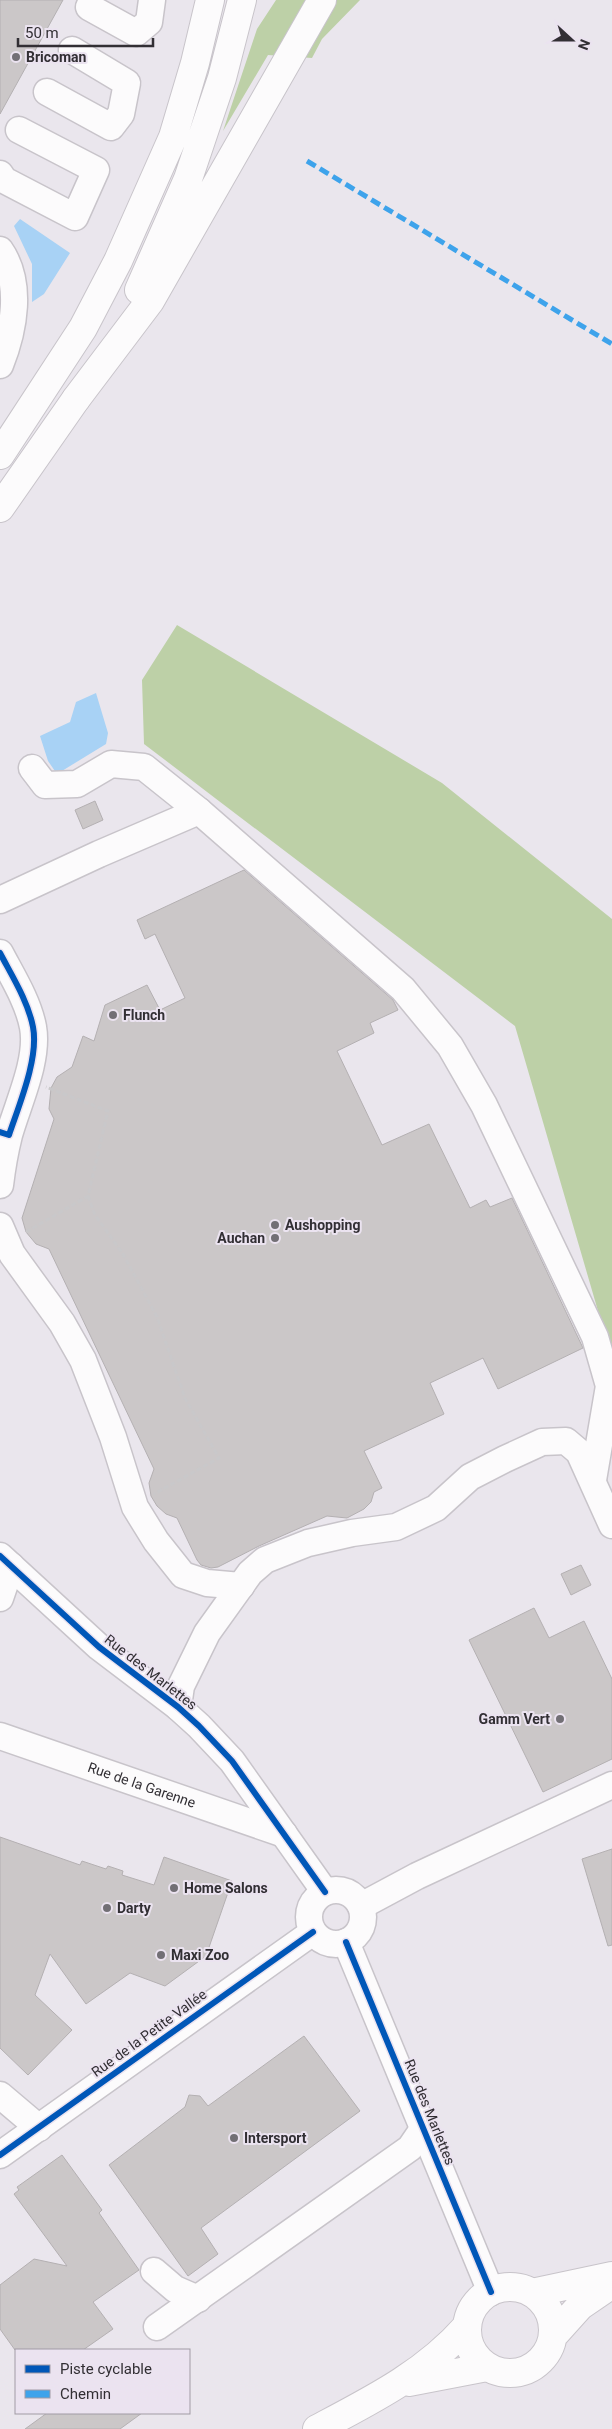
<svg xmlns="http://www.w3.org/2000/svg" width="612" height="2429" font-family="Roboto,sans-serif">
<style>
.forest{fill:#bdd0a7}
.water{fill:#a8d2f5}
.building{fill:#cbc7c8;stroke:#b4b0b2}
.lines{fill:none;stroke-linecap:round;stroke-linejoin:round}
.minor-casing{stroke:#c8c4ca;stroke-width:29}
.major-casing{stroke:#c8c4ca;stroke-width:30}
.highway-casing{stroke:#c8c4ca;stroke-width:30}
.path{stroke:#c9c8ca;stroke-width:3;stroke-dasharray:5 2.5;stroke-linecap:butt}
.minor{stroke:#fcfbfc;stroke-width:26}
.major{stroke:#fcfbfc;stroke-width:28}
.highway{stroke:#fcfbfc;stroke-width:28}
.quiet{stroke:#3ea3eb;stroke-width:5;stroke-dasharray:10 5;stroke-linecap:butt}
.cycleway-casing{stroke:#ebe3f0;stroke-width:9}
.cycleway{stroke:#0057b8;stroke-width:6}
.poi-dot{fill:#726f75;stroke:#ebe3f0;stroke-width:2}
.labels{text-anchor:middle;dominant-baseline:central;stroke-width:4;stroke-linejoin:round;paint-order:stroke}
.poi-label{font-size:14px;font-weight:bold;fill:#322f34;stroke:#ebe3f0;text-anchor:start}
.street-label{font-size:14px;fill:#322f34;stroke:#ebe3f0}
</style>
<rect width="100%" height="100%" fill="#eae6ed"/>
<!-- forest -->
<path class="forest" d="M276,0H360L322,39L312,58L268,55L223,131L257,29Z
M177,625L442,783L612,919V1359L515,1026L144,744L142,680Z"/>
<!-- water -->
<path class="water" d="M20,219L70,253L44,294L32,302V264L14,226Z
M96,693L108,733L106,744L57,774L48,761L40,736L70,722L76,702Z"/>
<!-- building -->
<path class="building" d="M0,0H63L0,114Z
M95,801L103,820L83,829L75,810Z
M244,870L393,1000L398,1010L370,1023L374,1033L337,1051L382,1145L429,1124L470,1208L486,1200L490,1207L512,1198L583,1348L498,1389L483,1358L430,1383L444,1414L364,1451L382,1488L374,1492L371,1502L364,1509L347,1518L327,1516L259,1546L218,1567L211,1568L201,1565L197,1560L177,1518L166,1514L157,1506L151,1496L149,1483L154,1469L49,1249L36,1244L26,1232L22,1218L54,1119L49,1109L51,1088L57,1077L72,1067L83,1036L94,1041L105,1005L147,985L160,1010L185,998L155,934L145,939L137,920Z
M581,1565L591,1585L571,1595L561,1574Z
M534,1608L549,1638L584,1621L612,1679V1759L543,1792L469,1640Z
M0,1837L80,1865L82,1861L106,1869L108,1866L123,1871L122,1875L154,1885L164,1857L232,1881L206,1956L165,1986L130,1973L86,2004L50,1954L35,1995L72,2030L28,2075L0,2048Z
M612,1849V1945L608,1946L582,1859Z
M304,2036L360,2111L201,2228L218,2254L188,2276L109,2165L185,2107L189,2095L200,2096L208,2106Z
M62,2155L102,2210L99,2213L139,2270L93,2302L113,2329L83,2350H15L0,2329V2285L34,2259L67,2266L14,2194L19,2190L17,2187Z
M47,2413H142L120,2429H25Z"/>
<g class="lines">
<defs>
<g id="minor">
<path d="M89,7L136,33L149,22L152,0"/>
<path d="M47,92L111,127L121,114L127,83L72,50"/>
<path d="M0,174L4,180L75,217L96,170L19,130"/>
<path d="M0,250C23,283 14,330 0,365"/>
<path d="M32,768L45,785L77,784L111,764L144,767L199,811L403,989L450,1046L484,1105L595,1337L609,1386L593,1480"/>
<path d="M0,900L99,854L199,811"/>
<path d="M0,953C12,976 28,1001 33,1027C39,1060 18,1103 9,1135C5,1151 2,1168 0,1185"/>
<path d="M0,1226L12,1254L62,1323L83,1360L113,1437L135,1507L156,1541L183,1575L207,1583L241,1586"/>
<path d="M0,1556L99,1647L178,1707L199,1726L232,1761L325,1892"/>
<path d="M0,1598L11,1566"/>
<path d="M178,1707L181,1686L207,1633L250,1573L265,1560L308,1543L352,1533L396,1527L436,1508L470,1477L505,1459L542,1442L566,1441L579,1452L612,1525"/>
<path id="s1" d="M0,1736L284,1834"/>
<circle cx="336" cy="1917" r="27"/>
<path d="M361,1906L417,1876L612,1785"/>
<path d="M346,1942L491,2292"/>
<path d="M0,2095L39,2128"/>
<path d="M0,2155L313,1932"/>
<path d="M154,2271L175,2289L198,2299"/>
<path d="M157,2327L410,2148L423,2129"/>
</g>
<path id="major" d="M0,508L76,399
M467 2330a43 43 0 1 1 86 0a43 43 0 1 1-86 0Z
M532,2293L612,2276
M553,2336L580,2306L612,2284
M409,2382L487,2367
M317,2429C372,2400 426,2373 467,2326"/>
<path id="highway" d="M139,290L188,179L222,78L242,0
M76,399L150,301L322,0
M0,455L83,328L118,261L173,137L195,63L210,0"/>
</defs>
<!-- minor casing -->
<use href="#minor" class="minor-casing"/>
<!-- major casing -->
<use href="#major" class="major-casing"/>
<!-- highway casing -->
<use href="#highway" class="highway-casing"/>
<!-- path -->
<path class="path" d="M88,1196L95,1215L123,1254L157,1317L185,1398L219,1458L154,1494
M26,1232L88,1196L108,1111L46,1087"/>
<!-- minor -->
<use href="#minor" class="minor"/>
<!-- major -->
<use href="#major" class="major"/>
<!-- highway -->
<use href="#highway" class="highway"/>
<!-- quiet -->
<path class="quiet" d="M307,161L612,344"/>
<defs>
<path id="cycleway" d="M0,953C12,976 28,1001 33,1027C39,1058 19,1105 9,1135L0,1132
M0,1556L99,1647L178,1707L199,1726L232,1761L325,1892
M346,1942L491,2292
M0,2155L313,1932"/>
</defs>
<!-- cycleway casing -->
<use href="#cycleway" class="cycleway-casing"/>
<!-- cycleway -->
<use href="#cycleway" class="cycleway"/>
</g>
<!-- markers -->
<g class="poi-dot">
<circle cx="16" cy="57" r="5"/>
<circle cx="113" cy="1015" r="5"/>
<circle cx="275" cy="1225" r="5"/>
<circle cx="275" cy="1238" r="5"/>
<circle cx="560" cy="1719" r="5"/>
<circle cx="174" cy="1888" r="5"/>
<circle cx="107" cy="1908" r="5"/>
<circle cx="161" cy="1955" r="5"/>
<circle cx="234" cy="2138" r="5"/>
</g>
<g class="labels">
<!-- poi labels -->
<g class="poi-label">
<text x="26" y="57">Bricoman</text>
<text x="123" y="1015">Flunch</text>
<text x="285" y="1225">Aushopping</text>
<text x="265" y="1238" text-anchor="end">Auchan</text>
<text x="550" y="1719" text-anchor="end">Gamm Vert</text>
<text x="184" y="1888">Home Salons</text>
<text x="117" y="1908">Darty</text>
<text x="171" y="1955">Maxi Zoo</text>
<text x="244" y="2138">Intersport</text>
</g>
<!-- street labels -->
<g class="street-label">
<text transform="translate(151 1672) rotate(38)">Rue des Marlettes</text>
<text stroke="none"><textPath href="#s1" startOffset="150">Rue de la Garenne</textPath></text>
<text transform="translate(149 2033) rotate(-36)">Rue de la Petite Vallée</text>
<text transform="translate(430 2112) rotate(68)">Rue des Marlettes</text>
</g>
</g>
<!-- legend -->
<rect x="15" y="2349" width="175" height="65" fill="#ebe3f0" stroke="#a19ba5"/>
<rect x="25" y="2365" width="25" height="8" fill="#0057b8" stroke="#a19ba5"/>
<text x="60" y="2374" font-size="15" fill="#322f34">Piste cyclable</text>
<rect x="25" y="2390" width="25" height="8" fill="#3ea3eb" stroke="#a19ba5"/>
<text x="60" y="2399" font-size="15" fill="#322f34">Chemin</text>
<!-- north arrow -->
<g transform="translate(572 40) rotate(111)" stroke="#ebe3f0" stroke-width="4" paint-order="stroke">
<path d="M0-4L9 19L0 12L-9 19Z" fill="#322f34"/>
<text y="-8" font-size="14" font-weight="bold" text-anchor="middle" fill="#322f34">N</text>
</g>
<!-- scale -->
<path d="M18 38v8h135v-8" fill="none" stroke="#322f34" stroke-width="2.5"/>
<text x="25" y="38" font-size="15" fill="#322f34" stroke="#ebe3f0" stroke-width="4" paint-order="stroke">50 m</text>
</svg>
